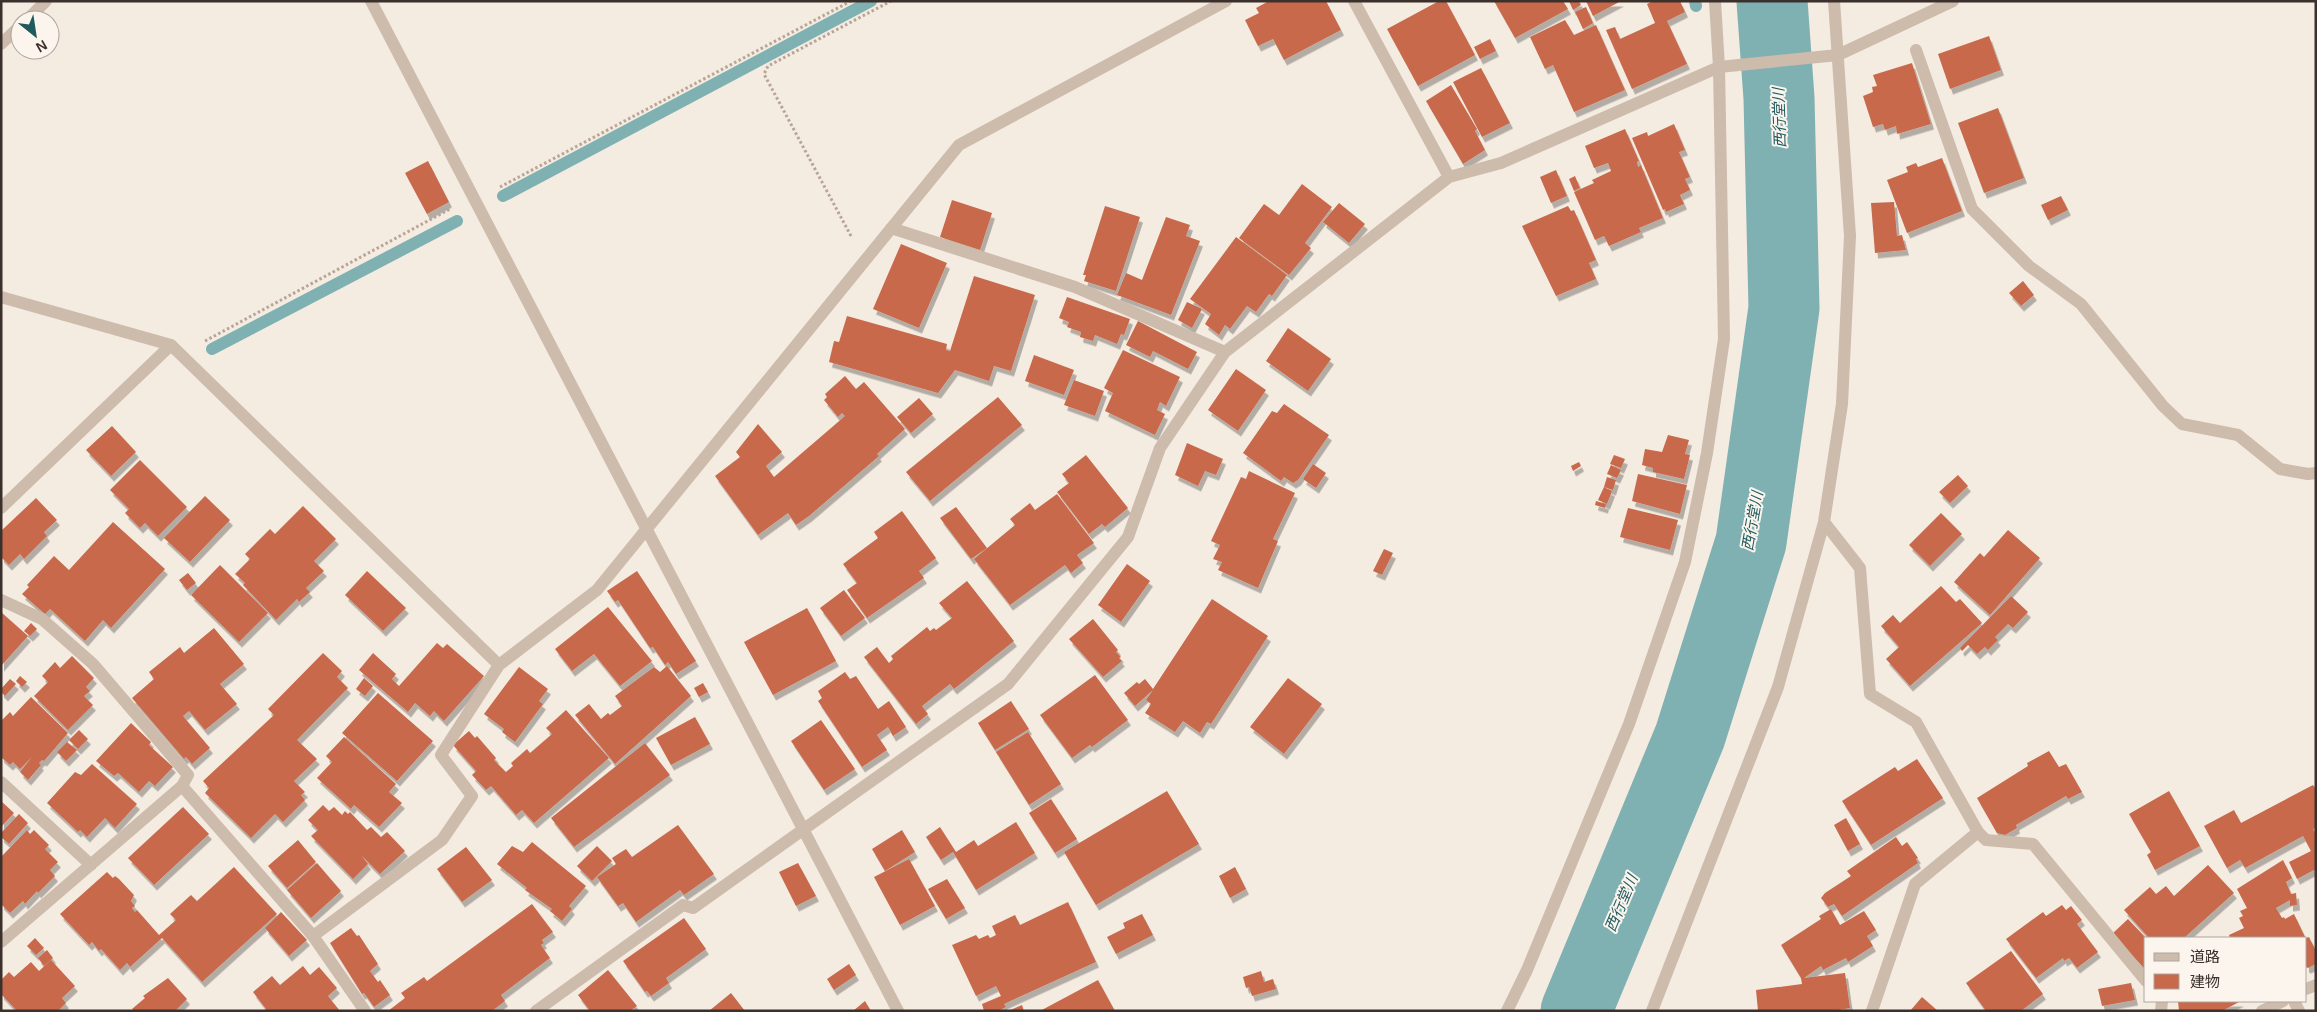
<svg xmlns="http://www.w3.org/2000/svg" width="2317" height="1012" font-family="Arial,'Noto Sans JP',sans-serif">
<style>
.lines{fill:none;stroke-linecap:round;stroke-linejoin:round}
.stream{stroke:#7fb0b2;stroke-width:12}
.river{stroke:#7fb0b2;stroke-width:71}
.building{fill:#c8694b;filter:url(#shadow)}
.path{stroke:#b9a596;stroke-width:3;stroke-dasharray:2.5 2.5;stroke-linecap:butt}
.lane{stroke:#cdbbac;stroke-width:12}
.street{stroke:#cdbbac;stroke-width:12}
.labels{text-anchor:middle;dominant-baseline:central;stroke-width:4;stroke-linejoin:round;paint-order:stroke}
.water-label{font-size:15px;font-style:italic;fill:#1f5a5e;stroke:#fbf5ee}
</style>
<defs>
<filter id="shadow"><feDropShadow dx="3" dy="5.5" stdDeviation="0" flood-color="#0004"/></filter>
</defs>
<rect width="100%" height="100%" fill="#f4ebe1"/>
<g class="lines">
<!-- stream -->
<path class="stream" d="M1695,1L1696,6
M503,196L871,1
M212,349L457,221"/>
<!-- river -->
<path class="river" d="M1576,1011L1690,736L1751,542L1784,308L1779,98L1772,1"/>
</g>
<!-- building -->
<path class="building" d="M1269,1H1326L1341,30L1284,60L1273,39L1258,46L1245,20L1259,13L1256,8Z
M1439,1H1446L1475,55L1418,86L1387,29Z
M1494,1H1563L1568,9L1515,38Z
M1569,1H1579L1581,5L1573,10Z
M1586,1H1621L1593,16Z
M1653,1H1680L1685,12L1667,21L1687,64L1632,89L1606,30L1615,27L1620,39L1655,23L1647,4Z
M1586,7L1593,23L1583,29L1575,12Z
M1565,20L1574,35L1596,25L1625,90L1574,112L1553,65L1545,69L1530,37Z
M1989,36L2001,70L1950,89L1938,54Z
M1490,39L1496,51L1480,59L1474,47Z
M1912,63L1931,124L1897,134L1896,126L1885,130L1883,124L1873,127L1863,96L1873,92L1872,87L1877,86L1873,75Z
M1481,68L1510,123L1482,137L1453,82Z
M1451,85L1477,129L1475,131L1485,150L1463,164L1426,101Z
M1998,108L2024,178L1984,193L1958,123Z
M1674,124L1685,150L1679,152L1690,177L1685,179L1690,190L1680,195L1684,204L1666,212L1665,209L1663,210L1632,138L1647,132L1648,136Z
M1625,129L1639,161L1637,162L1638,167L1641,165L1663,218L1639,228L1641,232L1609,246L1604,236L1595,240L1574,192L1594,183L1592,180L1611,171L1608,163L1594,168L1585,146Z
M1942,158L1962,211L1907,233L1887,180L1908,172L1906,167L1916,163L1918,167Z
M428,161L449,202L427,214L405,173Z
M1556,170L1567,196L1551,203L1540,177Z
M1575,176L1580,188L1574,191L1569,179Z
M1302,184L1332,207L1305,243L1311,248L1289,275L1239,238L1264,204L1279,215Z
M2061,196L2068,210L2048,220L2041,205Z
M952,200L992,213L980,250L940,237Z
M1894,202L1897,236L1902,235L1906,250L1875,253L1871,203Z
M1339,203L1365,224L1349,243L1323,222Z
M1105,206L1140,217L1116,291L1084,281L1086,275H1083Z
M1568,206L1571,211L1574,210L1596,260L1589,263L1596,279L1556,296L1522,226Z
M1166,217L1190,225L1186,236L1200,241L1171,315L1117,295L1126,273L1142,280Z
M1236,237L1287,275L1272,296L1269,294L1256,312L1247,306L1230,329L1225,325L1219,335L1205,324L1211,314L1190,299Z
M901,244L947,263L919,328L873,309Z
M974,276L1035,295L1011,371L994,366L989,381L955,370L938,393L829,362L834,341L839,342L847,316L947,344L946,350L950,351Z
M2023,281L2034,295L2021,306L2009,293Z
M1067,297L1130,319L1124,335L1121,334L1117,344L1095,335L1093,341L1080,337L1081,332L1067,327L1069,322L1059,318Z
M1187,302L1202,309L1192,328L1178,320Z
M1138,321L1197,352L1188,369L1153,351L1150,357L1126,345Z
M1288,328L1331,359L1308,391L1266,361Z
M1123,350L1180,377L1166,406L1160,402L1157,410L1165,414L1155,435L1105,411L1113,393L1104,388Z
M1034,355L1074,370L1064,395L1025,381Z
M1236,369L1266,390L1238,431L1208,410Z
M845,376L856,389L864,382L905,429L877,454L879,456L809,516L796,525L788,513L758,535L715,476L740,457L736,452L758,424L782,452L766,466L774,477L845,416L842,413L838,417L824,400L827,397L825,394Z
M1074,380L1104,391L1095,416L1064,405Z
M998,397L1022,425L930,501L906,472Z
M919,398L933,414L911,433L897,417Z
M1284,404L1329,435L1298,480L1293,483L1284,477L1281,481L1243,453L1272,411L1277,413Z
M112,426L136,452L111,476L86,450Z
M1668,435L1689,440L1685,454L1690,455L1684,479L1653,472V468L1642,465L1645,449L1662,452Z
M1187,443L1223,459L1216,475L1205,471L1198,486L1175,475Z
M1086,455L1128,508L1105,527L1102,524L1089,534L1057,492L1069,483L1062,474Z
M1614,455L1625,459L1621,468L1610,464Z
M140,460L187,507L158,536L145,523L140,528L125,513L129,509L110,490Z
M1579,462L1581,466L1573,471L1571,466Z
M1313,464L1326,473L1316,488L1303,479Z
M1611,465L1621,470L1617,478L1607,474Z
M1249,471L1295,493L1273,539L1278,541L1258,588L1218,570L1222,562L1213,559L1220,545L1211,541L1241,477L1246,479Z
M1638,474L1687,485L1680,514L1632,501Z
M1958,475L1968,486L1950,503L1939,492Z
M1607,477L1616,480L1613,490L1604,487Z
M1604,487L1612,491L1607,504L1598,500Z
M1057,494L1094,543L1077,555L1083,563L1071,573L1065,565L1010,605L974,559L1015,525L1010,519L1030,503L1035,510Z
M205,496L230,520L190,562L164,538Z
M36,498L57,520L44,532L47,536L24,559L20,554L9,565L1,557V531Z
M1596,501L1606,504L1605,508L1595,505Z
M303,506L336,539L314,561L324,571L306,588L310,592L299,602L297,599L276,620L243,585L245,583L235,574L250,559L245,554L270,529L275,534Z
M956,507L987,548L971,559L940,518Z
M1628,508L1678,520L1670,550L1620,537Z
M902,511L936,558L919,571L924,578L867,618L847,590L857,583L843,564L878,538L874,532Z
M1941,513L1962,534L1930,566L1909,545Z
M113,522L165,569L111,628L103,620L85,641L50,609L45,614L22,594L29,587L27,585L54,556L69,570Z
M2008,530L2040,558L1990,615L1954,582L1980,553L1984,557Z
M1384,549L1393,553L1382,575L1373,571Z
M1127,564L1150,581L1121,622L1098,605Z
M220,565L268,613L239,642L191,595Z
M367,571L406,608L383,631L345,595Z
M637,571L696,661L676,674L668,662L665,665L653,647L650,648L618,600L615,602L607,591Z
M188,573L196,583L187,590L179,580Z
M967,581L1014,641L954,689L950,684L922,706L928,714L916,724L864,657L877,647L889,663L893,659L891,656L927,627L930,631L934,628L936,630L952,618L939,603Z
M1941,586L1956,602L1960,599L1982,623L1910,686L1886,659L1899,647L1881,626L1893,615L1900,623Z
M844,590L865,618L841,636L820,608Z
M2011,596L2028,612L2013,628L2008,624L1995,637L1998,640L1988,650L1985,647L1977,654L1968,645L1962,651L1960,648Z
M1212,599L1268,636L1211,724L1207,722L1200,733L1183,721L1175,732L1145,713L1151,704L1146,700L1153,690L1135,706L1124,693L1137,682L1139,684L1145,679L1153,689Z
M608,607L652,661L620,686L594,654L572,671L555,649Z
M807,608L836,661L773,695L744,642Z
M1,612L28,636L1,666Z
M1093,619L1118,650L1116,652L1121,657L1119,658L1122,661L1103,677L1069,639Z
M31,623L37,629L30,636L24,631Z
M214,628L244,664L220,684L237,704L205,730L189,711L183,716L210,748L192,764L186,757L184,759L132,698L154,679L149,672L180,647L184,653Z
M437,643L443,648L447,644L484,676L444,721L434,711L430,716L415,703L408,712L359,670L373,653L396,674L392,679L399,686Z
M323,653L342,671L337,677L348,688L297,740L317,759L294,781L305,792L301,795L305,800L283,822L275,814L251,838L205,793L209,788L203,781L274,715L268,709Z
M72,656L94,678L86,687L90,691L84,696L93,705L68,730L34,696L48,682L42,676L55,662L60,668Z
M667,666L691,696L615,764L575,715L589,704L601,719L608,713L610,715L622,706L615,696L654,667L660,672Z
M519,667L548,689L539,701L543,704L515,742L502,732L504,729L484,714Z
M845,672L850,679L856,676L878,709L889,701L906,727L893,736L888,727L877,735L887,750L862,767L818,701L822,698L818,691Z
M1095,675L1128,720L1092,747L1090,745L1072,758L1040,715Z
M20,676L27,682L22,687L16,681Z
M364,678L373,686L365,696L356,689Z
M1288,678L1322,704L1284,754L1250,727Z
M10,679L16,684L5,696L1,692V689Z
M703,683L708,692L699,697L694,688Z
M378,693L433,741L397,781L342,733Z
M31,697L68,733L44,761L42,760L39,763L41,765L28,780L20,772L32,757L20,769L13,762L10,765L1,757V721L10,712L13,716Z
M1011,701L1029,729L995,750L978,723Z
M566,710L609,758L534,823L522,810L516,815L491,786L486,790L472,775L476,771L453,745L469,731L475,738L477,736L496,758L494,760L506,772L513,766L511,763L527,749L530,753L552,734L546,728Z
M695,717L710,744L671,765L656,738Z
M821,720L855,769L824,790L791,741Z
M131,723L151,742L149,745L173,767L155,786L149,781L139,792L118,773L114,776L96,761Z
M79,730L88,739L78,749L69,740Z
M1028,732L1061,784L1029,805L996,752Z
M344,737L396,784L389,792L402,803L379,827L354,805L351,809L317,778L332,762L326,756Z
M67,742L77,750L66,761L57,752Z
M645,743L670,775L574,847L551,818Z
M2049,751L2059,767L2066,764L2082,792L2068,799L2066,796L2016,825L2017,828L2005,835L1997,833L1977,798L2028,766L2027,763Z
M1917,759L1943,798L1871,845L1842,801L1895,767L1898,771Z
M92,764L137,804L115,828L105,818L87,837L80,830L78,832L47,803L75,772L81,775Z
M2313,785L2316,789V828L2313,829L2316,834V869L2297,879L2289,862L2311,851L2303,836L2245,868L2240,860L2227,868L2204,826L2234,810L2241,823Z
M1167,791L1199,844L1096,905L1064,852Z
M2169,791L2200,846L2155,870L2147,855L2151,852L2129,814Z
M1051,799L1077,839L1055,853L1029,813Z
M1,801L14,813L1,827Z
M323,805L329,811L334,807L342,815L345,811L348,814L350,812L367,830L371,827L381,837L387,832L405,851L380,874L361,855L368,864L353,879L311,836L318,830L308,820Z
M183,807L209,834L154,885L128,858Z
M19,814L28,823L9,844L1,837V833Z
M1846,818L1860,844L1848,851L1834,825Z
M1016,822L1035,853L976,890L953,852L941,860L926,837L940,827L956,852L974,840L978,846Z
M678,825L714,874L684,895L680,890L636,922L623,903L618,906L597,877L616,864L612,858L626,849L632,857Z
M27,830L30,834L34,830L49,845L45,849L58,862L50,870L55,876L38,893L37,891L25,904L23,901L10,913L1,904V857Z
M902,830L915,852L885,871L872,849Z
M1896,837L1902,846L1907,842L1918,858L1916,859L1918,863L1842,916L1834,904L1828,907L1821,898L1825,893L1851,876L1847,871Z
M298,840L316,862L287,888L268,866Z
M532,842L586,886L569,906L572,909L562,921L550,911L552,909L525,890L527,888L497,864L512,846L523,852Z
M597,846L612,861L592,881L577,866Z
M466,847L492,880L462,902L437,869Z
M909,859L935,906L900,925L874,877Z
M2283,860L2292,878L2286,882L2291,894L2296,893L2297,905L2290,906V900L2276,908L2282,918L2284,917L2285,919L2294,914L2305,937L2230,938L2229,935L2244,928L2239,918L2243,916L2240,911L2247,908L2237,889Z
M317,863L341,891L311,918L287,890Z
M798,863L816,896L796,906L779,872Z
M2208,865L2234,893L2184,938H2149L2124,910L2150,887L2156,894L2166,886L2174,896Z
M234,867L277,914L202,982L162,938L130,967L127,963L120,970L101,949L99,951L92,942L89,945L60,914L107,872L113,878L115,876L119,879L134,895L131,901L135,906L132,908L135,912L137,910L159,935L176,920L170,914L191,895L197,901Z
M1235,867L1246,889L1230,898L1219,876Z
M947,879L965,908L946,919L928,889Z
M1068,902L1096,962L1004,1004L1006,1007L998,1011H984L982,1004L1001,996L996,986L976,996L952,945L976,935L979,939L988,935L990,938L996,935L992,926L1015,915L1020,925Z
M532,904L553,932L542,940L544,943L541,945L550,958L501,995L505,1001L492,1011H388L405,998L401,993L424,977L427,981Z
M2062,905L2066,910L2071,906L2082,920L2077,924L2098,952L2077,968L2069,958L2064,961L2063,958L2036,978L2006,939L2043,912L2046,916Z
M1831,909L1840,925L1864,911L1876,930L1867,936L1873,946L1848,962L1846,958L1823,970L1821,966L1804,978L1845,973L1850,1008L1832,1011H1758L1756,990L1802,984L1801,978L1781,945L1821,919L1819,916Z
M281,912L307,940L289,956L265,928Z
M1142,914L1153,935L1116,954L1107,937L1125,928L1123,923Z
M684,918L706,949L666,978L669,983L651,996L647,991L645,992L623,961Z
M2128,919L2146,938V970L2112,934Z
M351,928L357,936L359,935L378,964L370,971L378,982L380,980L390,995L374,1007L364,993L362,994L330,943Z
M2309,937L2316,951V964L2308,968L2306,967V938Z
M35,938L44,948L36,955L27,946Z
M47,950L53,958L44,966L38,958Z
M2011,951L2043,994L2021,1011H1986L1966,983Z
M51,960L75,986L62,998L66,1003L58,1011H17L1,994V980L9,972L14,977L31,962L39,971Z
M849,964L856,975L834,990L827,979Z
M303,966L310,975L319,967L337,988L328,996L340,1011H264L266,1009L253,992L272,976L280,985Z
M608,970L637,1006L630,1011H590L578,995Z
M1261,971L1264,982L1273,979L1276,989L1252,996L1249,987L1246,988L1243,977Z
M168,978L187,999L175,1011H134L132,1009L145,998L143,996Z
M1098,980L1115,1011H1040Z
M2131,983L2135,1000L2102,1006L2098,989Z
M731,993L745,1011H709Z
M1922,997L1938,1011H1910Z
M865,1001L871,1011H853Z
M2178,1001H2241L2222,1011H2179Z
M1022,1005L1024,1011H1008Z"/>
<g class="lines">
<!-- path -->
<path class="path" d="M500,187L851,1
M851,236L764,74L768,66L891,1
M205,341L450,209"/>
<!-- lane -->
<path class="lane" d="M1916,50L1972,209L2029,266L2081,304L2163,406L2182,424L2238,435L2280,469L2308,474L2316,473
M1978,832L1986,840L2033,844L2146,981"/>
<!-- street -->
<path class="street" d="M371,1L898,1011
M1354,1L1449,177
M27,20L46,1
M1,44L20,26
M891,228L1075,287L1225,352
M1,297L171,345L499,665L597,590L959,145L1226,1
M1,508L171,345
M1824,522L1860,568L1870,694L1916,722L1978,832L1915,884L1872,1011
M1,600L42,619L93,664L188,775L182,786
M1,782L91,865
M313,936L442,840L472,796L441,755L499,665
M1,942L182,786L313,936L365,1011
M2306,989L2316,985
M2294,1001L2299,1011
M536,1011L683,905L693,908L1008,684L1128,537L1160,448L1225,352L1449,177L1501,163L1719,67L1838,55L1953,1
M1507,1011L1527,970L1629,724L1685,562L1707,453L1724,339L1719,67L1715,1
M1652,1011L1778,687L1824,522L1842,404L1850,236L1834,1
M2161,1011L2162,1001
M2262,1011L2283,1001"/>
</g>
<g class="labels">
<!-- water labels -->
<g class="water-label">
<text transform="translate(1779 118) rotate(-92)">西行堂川</text>
<text transform="translate(1752 521) rotate(-80)">西行堂川</text>
<text transform="translate(1621 903) rotate(-67)">西行堂川</text>
</g>
</g>
<!-- border -->
<rect width="2317" height="1012" fill="none" stroke="#3b302b" stroke-width="5"/>
<!-- legend -->
<rect x="2144" y="937" width="162" height="65" fill="#fbf5ee" stroke="#aea6a0"/>
<rect x="2154" y="953" width="25" height="8" fill="#cdbbac" stroke="#aea6a0"/>
<text x="2190" y="962" font-size="15" fill="#3b302b">道路</text>
<rect x="2154" y="974" width="25" height="15" fill="#c8694b" stroke="#aea6a0"/>
<text x="2190" y="987" font-size="15" fill="#3b302b">建物</text>
<!-- north arrow -->
<g transform="translate(35 35) rotate(150)"><circle r="24" fill="#fbf5ee" stroke="#aea6a0"/>
<path d="M0-4L9 19L0 12L-9 19Z" fill="#1f5a5e"/>
<text y="-8" font-size="14" font-weight="bold" text-anchor="middle" fill="#3b302b">N</text>
</g>
</svg>
